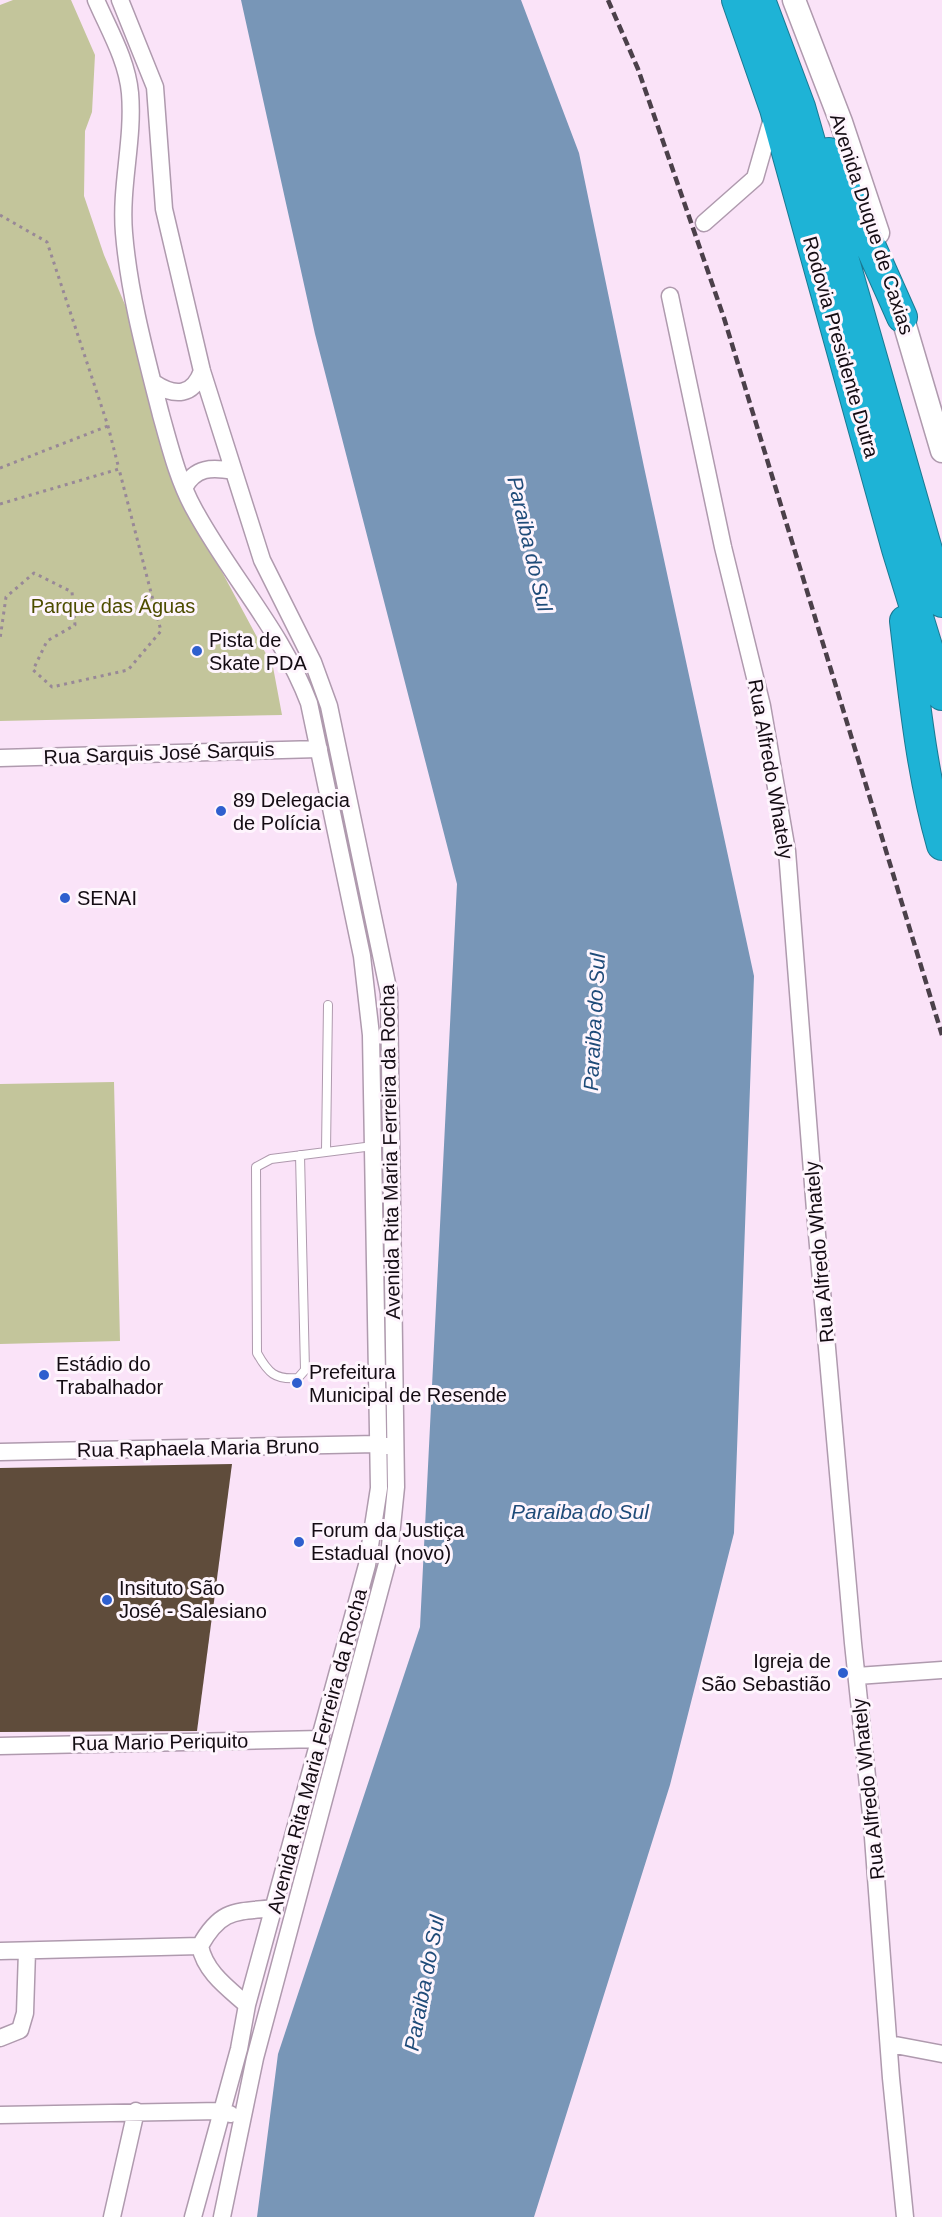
<svg xmlns="http://www.w3.org/2000/svg" width="942" height="2217" font-family="Arial,sans-serif">
<style>
.green{fill:#c3c59b}
.water{fill:#7896b7}
.building{fill:#5f4c3b}
.lines{fill:none;stroke-linecap:round;stroke-linejoin:round}
.lane-casing{stroke:#af9aae;stroke-width:10}
.street-casing{stroke:#af9aae;stroke-width:19}
.secondary-casing{stroke:#af9aae;stroke-width:25}
.highway-casing{stroke:#1a7992;stroke-width:32}
.path{stroke:#988897;stroke-width:3;stroke-dasharray:3 4.5;stroke-linecap:butt}
.lane{stroke:#fff;stroke-width:8}
.street{stroke:#fff;stroke-width:16}
.secondary{stroke:#fff;stroke-width:22}
.highway{stroke:#1eb3d6;stroke-width:30}
.rail{stroke:#4b404a;stroke-width:4.5;stroke-dasharray:9 4.5;stroke-linecap:butt}
.poi-dot{fill:#2e5fce;stroke:#fef5fd;stroke-width:2}
.labels{text-anchor:middle;dominant-baseline:central;stroke-width:6;stroke-linejoin:round;paint-order:stroke}
.street-label{font-size:20px;fill:#140c13;stroke:#fef5fd}
.park-label{font-size:20px;fill:#4d4d00;stroke:#fef5fd}
.poi-label{font-size:20px;fill:#140c13;stroke:#fef5fd;text-anchor:start}
.water-label{font-size:21px;font-style:italic;fill:#1f4b79;stroke:#fef5fd}
</style>
<rect width="100%" height="100%" fill="#fae3f8"/>
<!-- green -->
<path class="green" d="M13,0H71L95,55L92,112L85,131L84,196L104,255L142,345L192,516L273,667L282,715L0,721V5Z
M114,1082L120,1341L0,1344V1084Z"/>
<!-- water -->
<path class="water" d="M241,0H521L579,153L644,467L754,976L734,1533L670,1785L534,2217H257L278,2054L420,1627L457,884L315,334Z"/>
<!-- building -->
<path class="building" d="M232,1464L197,1731L0,1732V1468Z"/>
<g class="lines">
<defs>
<path id="lane" d="M326,1151L328,1005
M300,1155L305,1370L298,1378C275,1380 268,1373 257,1353L256,1167L271,1159L373,1146"/>
<path id="street" d="M96,0C109,30 127,60 130,93C134,140 120,186 124,233C129,294 146,356 161,415C170,447 178,480 194,509C230,576 282,631 309,703L362,956L371,1035L379,1488L367,1565L247,2005L239,2049L193,2217
M120,0L155,87L164,209L202,371L262,560L313,662L329,706L389,993L396,1487L389,1556L255,2058L222,2217
M704,223L755,178L773,115
M670,296L723,547L762,706L787,851L816,1223L853,1643L872,1824L891,2078L905,2217
M154,383C175,397 193,396 202,371
M184,488C195,467 212,467 233,471
M0,758L319,749
M0,1452L377,1444L386,1446
M857,1676L942,1670
M0,1746L321,1739
M0,1951L200,1946
M247,2005C228,1988 205,1972 200,1946C221,1908 236,1912 275,1908
M0,2038L20,2030L25,2013L27,1951
M890,2044L942,2054
M0,2115L221,2111L230,2114
M112,2217L136,2111"/>
<path id="secondary" d="M794,0L841,122L878,233
M898,302L942,451"/>
<path id="highway" d="M737,0L775,109L897,549L942,695
M760,0L800,107L942,602
M829,153L902,317
M905,621C914,696 921,771 942,845"/>
</defs>
<!-- lane casing -->
<use href="#lane" class="lane-casing"/>
<!-- street casing -->
<use href="#street" class="street-casing"/>
<!-- secondary casing -->
<use href="#secondary" class="secondary-casing"/>
<!-- highway casing -->
<use href="#highway" class="highway-casing"/>
<!-- path -->
<path class="path" d="M0,215L47,242L108,426L119,469
M0,468L108,426
M0,504L119,469L161,631L128,670L52,687L33,670L47,641L75,625L72,592L34,573L6,597L0,639"/>
<!-- lane -->
<use href="#lane" class="lane"/>
<!-- street -->
<use href="#street" class="street"/>
<!-- secondary -->
<use href="#secondary" class="secondary"/>
<!-- highway -->
<use href="#highway" class="highway"/>
<!-- rail -->
<path class="rail" d="M608,0L638,69L724,318L942,1035"/>
</g>
<!-- markers -->
<g class="poi-dot">
<circle cx="197" cy="651" r="6"/>
<circle cx="221" cy="811" r="6"/>
<circle cx="65" cy="898" r="6"/>
<circle cx="44" cy="1375" r="6"/>
<circle cx="297" cy="1383" r="6"/>
<circle cx="299" cy="1542" r="6"/>
<circle cx="107" cy="1600" r="6"/>
<circle cx="843" cy="1673" r="6"/>
</g>
<g class="labels">
<!-- street labels -->
<g class="street-label">
<text transform="translate(872 224) rotate(72)">Avenida Duque de Caxias</text>
<text transform="translate(841 347) rotate(74)">Rodovia Presidente Dutra</text>
<text transform="translate(159 753) rotate(-2)">Rua Sarquis José Sarquis</text>
<text transform="translate(771 769) rotate(80)">Rua Alfredo Whately</text>
<text transform="translate(390 1152) rotate(-91)">Avenida Rita Maria Ferreira da Rocha</text>
<text transform="translate(819 1252) rotate(-95)">Rua Alfredo Whately</text>
<text transform="translate(198 1448) rotate(-1)">Rua Raphaela Maria Bruno</text>
<text transform="translate(160 1742) rotate(-1)">Rua Mario Periquito</text>
<text transform="translate(317 1751) rotate(-75)">Avenida Rita Maria Ferreira da Rocha</text>
<text transform="translate(868 1789) rotate(-96)">Rua Alfredo Whately</text>
</g>
<!-- park labels -->
<g class="park-label">
<text x="113" y="606">Parque das Águas</text>
</g>
<!-- poi labels -->
<g class="poi-label">
<text x="209" y="640">Pista de<tspan x="209" dy="23">Skate PDA</tspan></text>
<text x="233" y="800">89 Delegacia<tspan x="233" dy="23">de Polícia</tspan></text>
<text x="77" y="898">SENAI</text>
<text x="56" y="1364">Estádio do<tspan x="56" dy="23">Trabalhador</tspan></text>
<text x="309" y="1372">Prefeitura<tspan x="309" dy="23">Municipal de Resende</tspan></text>
<text x="311" y="1530">Forum da Justiça<tspan x="311" dy="23">Estadual (novo)</tspan></text>
<text x="119" y="1588">Insituto São<tspan x="119" dy="23">José - Salesiano</tspan></text>
<text x="831" y="1661" text-anchor="end">Igreja de<tspan x="831" dy="23">São Sebastião</tspan></text>
</g>
<!-- water labels -->
<g class="water-label">
<text transform="translate(530 544) rotate(77)">Paraiba do Sul</text>
<text transform="translate(594 1022) rotate(-87)">Paraiba do Sul</text>
<text x="580" y="1511">Paraiba do Sul</text>
<text transform="translate(424 1983) rotate(-79)">Paraiba do Sul</text>
</g>
</g>
</svg>
